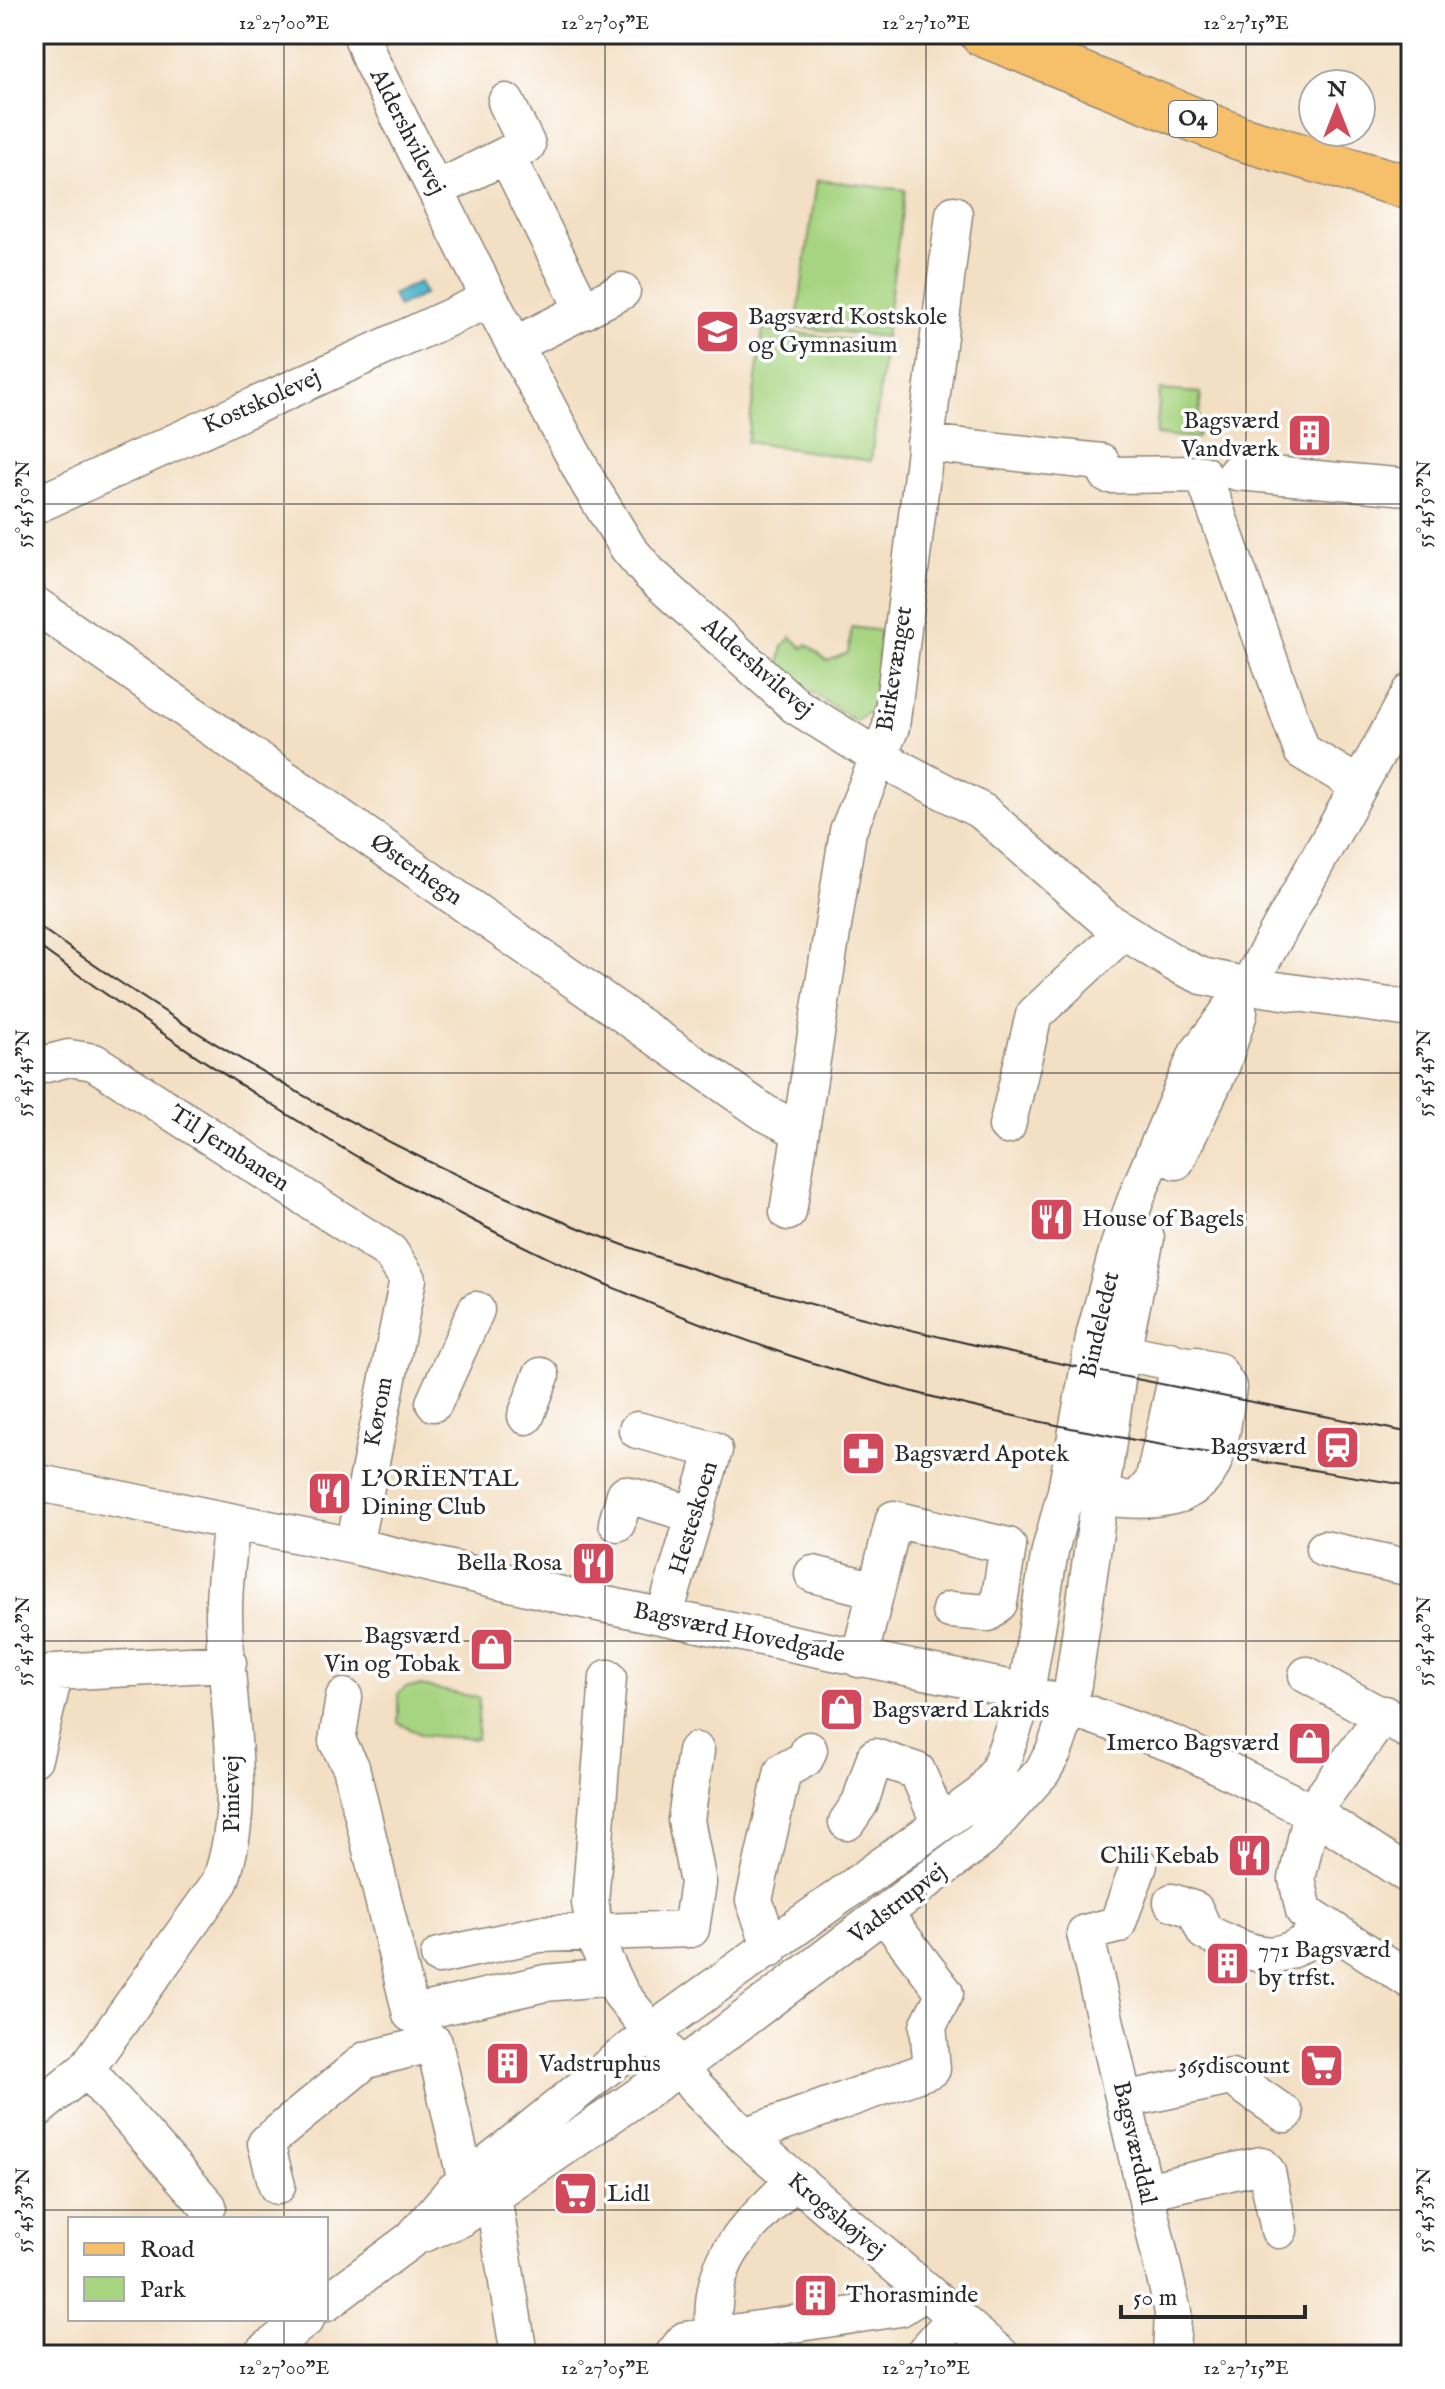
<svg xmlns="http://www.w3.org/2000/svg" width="1445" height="2389" font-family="'IM FELL English',serif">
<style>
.green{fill:#a7d481;stroke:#698056;stroke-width:2}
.water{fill:#4cb5ca;stroke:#3c707a;stroke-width:2}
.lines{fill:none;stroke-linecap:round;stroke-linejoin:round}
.minor-casing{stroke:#8f8577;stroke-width:39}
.major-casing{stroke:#8f8577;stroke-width:47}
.minor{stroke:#fff;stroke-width:36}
.major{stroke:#f6c06b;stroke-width:44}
.tram{stroke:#2b2b2b;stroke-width:2}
.ticks{fill:none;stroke:#2b2b2b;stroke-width:2;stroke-opacity:0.45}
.labels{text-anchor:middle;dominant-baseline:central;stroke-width:7;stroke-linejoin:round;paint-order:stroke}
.shield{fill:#fff;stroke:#6b6b6b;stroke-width:2}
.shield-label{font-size:22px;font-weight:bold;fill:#2b2b2b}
.street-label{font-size:24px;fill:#2b2b2b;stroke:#fff}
.poi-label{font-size:24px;fill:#2b2b2b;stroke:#fff;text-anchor:start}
.neatline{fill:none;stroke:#2b2b2b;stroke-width:3}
.ticks-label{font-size:20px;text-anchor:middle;fill:#2b2b2b}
</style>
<rect width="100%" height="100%" fill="#fff"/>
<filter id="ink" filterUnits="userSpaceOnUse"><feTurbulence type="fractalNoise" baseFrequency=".0125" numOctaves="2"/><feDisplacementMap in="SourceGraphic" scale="16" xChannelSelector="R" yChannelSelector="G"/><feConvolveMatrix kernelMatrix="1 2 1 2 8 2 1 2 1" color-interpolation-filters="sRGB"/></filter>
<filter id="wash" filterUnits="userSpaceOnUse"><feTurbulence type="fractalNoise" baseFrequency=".006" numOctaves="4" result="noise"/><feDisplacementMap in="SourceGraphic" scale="32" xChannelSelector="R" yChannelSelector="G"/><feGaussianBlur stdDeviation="1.8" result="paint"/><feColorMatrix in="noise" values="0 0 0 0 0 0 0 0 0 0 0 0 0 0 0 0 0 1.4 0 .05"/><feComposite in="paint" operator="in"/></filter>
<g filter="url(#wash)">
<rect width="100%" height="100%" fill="#f3dfc3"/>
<!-- green -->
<path class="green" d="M817,180L905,190L885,337L796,327Z
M763,329L885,344L871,461L747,442Z
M1160,390L1201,393L1197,438L1156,435Z
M852,627L881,631L874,708L855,721L802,686L779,665L783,646L791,637L803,648L807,644L827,661L848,653Z
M421,1686L479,1698L477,1739L422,1735L398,1723V1694L406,1687Z"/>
<!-- water -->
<path class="water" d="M419,282L425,294L398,307L392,295Z"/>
</g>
<g filter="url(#ink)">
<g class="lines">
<defs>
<path id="minor" d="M361,34L370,59L490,299L589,484L628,548L649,573L796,706L878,757L983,812L1106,920L1176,964L1202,976L1248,986L1411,1009
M506,155L527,145L506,102
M436,190L506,155L584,311
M515,345L622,291
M925,443L1101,462L1108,475L1203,474L1302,751L1357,784
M1237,472L1407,487
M34,506L490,299
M34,604L765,1113L800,1131
M34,1067L69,1058L94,1062L390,1252L408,1279L354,1546
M1007,1126L1034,1015L1123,932
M1176,1161L1221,1067L1239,1013
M788,1212L848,831L891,727L954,214
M434,1403L476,1310
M526,1416L541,1376
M637,1430L714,1450L664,1617
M34,1482L354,1546L583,1600L1026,1692L1176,1745L1312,1812L1411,1877
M1077,1493C1118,1499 1187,1513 1211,1467C1222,1444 1224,1413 1228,1387L1218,1371L1098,1347
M1181,1494L1203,1380L1196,1365
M1138,1499L1153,1482L1177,1375L1170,1360
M617,1523L625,1494L695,1515
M1324,1549L1411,1568
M813,1574L876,1590
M859,1659L894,1519L1008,1546L999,1603L988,1613L950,1610
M1307,1675L1411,1732
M608,1678L590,1903L598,1946L621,1994L695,2086L744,2136L1001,2355
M344,1697L337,1741L351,1767L411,2014L545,1983L613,1977
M1384,1714L1312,1812L1297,1879L1304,1911L1411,1981
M34,1758L55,1672L228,1663
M847,1822L860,1803L875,1757L917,1771L940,1824
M1139,1865L1117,1925L1085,1933L1173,2312L1171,2355
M1172,1902L1195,1910L1205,1932C1256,1957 1280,1969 1325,1925
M771,1948L754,1900L783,1771L805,1759L809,1750
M439,1956L539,1934L691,1929L698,1883L686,1820L696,1751
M86,2069L208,2206
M1124,2100L1231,2077L1285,2114
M34,2112L86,2069L220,1882C252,1794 223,1699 224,1608C224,1579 229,1550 232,1522
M744,2136L932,2069L928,2026L945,1993L885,1915
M277,2186L266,2143L366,2060L434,2043L466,2181
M1146,2191L1261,2165L1267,2172L1279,2230
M493,2196L519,2355
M420,2235L460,2219L682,2066L982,1839L1042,1772L1054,1751L1070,1705L1119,1366L1146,1238
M326,2303L412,2239L452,2192L654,2030L983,1793L999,1769L1026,1692L1050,1551L1066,1491L1095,1333L1119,1245L1140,1188L1197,1054L1248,986L1411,692
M260,2355L306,2319
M673,2355L685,2340L900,2308L925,2292
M716,2355C704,2264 733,2241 794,2181
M922,2355L956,2317"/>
<path id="major" d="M982,34L1240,138L1411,188"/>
</defs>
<!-- minor casing -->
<use href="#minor" class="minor-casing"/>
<!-- major casing -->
<use href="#major" class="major-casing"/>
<!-- minor -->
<use href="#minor" class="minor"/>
<!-- major -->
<use href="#major" class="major"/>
<!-- tram -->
<path class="tram" d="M34,923C229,1062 436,1181 663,1259C906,1341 1161,1383 1411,1433
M34,943C280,1121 521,1270 813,1363C1007,1425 1211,1453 1411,1486"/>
</g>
</g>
<!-- ticks -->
<path class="ticks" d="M284,34V2219M605,34V2355M926,34V2355M1246,34V2355M34,504H1411M34,1073H1411M34,1641H1411M34,2210H1411M284,2319V2355"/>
<!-- icons -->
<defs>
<symbol id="school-square" viewBox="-11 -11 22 22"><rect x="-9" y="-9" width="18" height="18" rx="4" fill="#d1495b" stroke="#fff"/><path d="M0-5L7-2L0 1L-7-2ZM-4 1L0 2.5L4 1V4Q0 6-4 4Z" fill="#fff"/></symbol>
<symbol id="building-square" viewBox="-11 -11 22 22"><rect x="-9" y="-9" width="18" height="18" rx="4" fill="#d1495b" stroke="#fff"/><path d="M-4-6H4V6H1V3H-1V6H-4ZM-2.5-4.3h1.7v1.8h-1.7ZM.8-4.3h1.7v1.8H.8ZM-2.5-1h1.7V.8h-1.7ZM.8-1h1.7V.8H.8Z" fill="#fff"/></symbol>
<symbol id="restaurant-square" viewBox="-11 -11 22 22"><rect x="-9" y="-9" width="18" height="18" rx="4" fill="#d1495b" stroke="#fff"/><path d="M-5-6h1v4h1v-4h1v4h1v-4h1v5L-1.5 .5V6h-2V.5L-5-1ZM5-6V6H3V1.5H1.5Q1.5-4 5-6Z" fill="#fff"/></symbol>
<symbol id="station-square" viewBox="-11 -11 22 22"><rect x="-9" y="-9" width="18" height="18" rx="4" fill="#d1495b" stroke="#fff"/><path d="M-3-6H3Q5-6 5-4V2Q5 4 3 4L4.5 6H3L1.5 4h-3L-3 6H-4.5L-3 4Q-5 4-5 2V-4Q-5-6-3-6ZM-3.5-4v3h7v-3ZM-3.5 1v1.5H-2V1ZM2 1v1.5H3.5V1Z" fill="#fff"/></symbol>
<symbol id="pharmacy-square" viewBox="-11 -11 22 22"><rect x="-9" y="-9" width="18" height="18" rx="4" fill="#d1495b" stroke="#fff"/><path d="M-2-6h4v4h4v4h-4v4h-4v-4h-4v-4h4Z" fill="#fff"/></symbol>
<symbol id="shop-square" viewBox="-11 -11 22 22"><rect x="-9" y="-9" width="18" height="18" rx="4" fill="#d1495b" stroke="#fff"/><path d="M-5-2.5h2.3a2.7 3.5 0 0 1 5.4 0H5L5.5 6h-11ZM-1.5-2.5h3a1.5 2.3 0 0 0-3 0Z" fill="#fff"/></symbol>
<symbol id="supermarket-square" viewBox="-11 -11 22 22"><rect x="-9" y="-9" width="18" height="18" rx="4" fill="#d1495b" stroke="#fff"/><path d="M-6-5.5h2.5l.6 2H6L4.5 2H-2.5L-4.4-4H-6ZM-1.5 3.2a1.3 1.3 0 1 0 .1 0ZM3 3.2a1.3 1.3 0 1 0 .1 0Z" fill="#fff"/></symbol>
</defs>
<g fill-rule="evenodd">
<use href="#school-square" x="692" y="306" width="51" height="51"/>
<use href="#building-square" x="1284" y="410" width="51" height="51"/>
<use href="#restaurant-square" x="1026" y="1194" width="51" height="51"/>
<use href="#station-square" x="1312" y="1422" width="51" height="51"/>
<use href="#pharmacy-square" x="838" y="1428" width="51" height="51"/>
<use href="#restaurant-square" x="304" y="1468" width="51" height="51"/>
<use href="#restaurant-square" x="568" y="1538" width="51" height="51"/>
<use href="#shop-square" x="466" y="1624" width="51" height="51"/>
<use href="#shop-square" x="816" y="1684" width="51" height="51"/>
<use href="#shop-square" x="1284" y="1718" width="51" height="51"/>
<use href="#restaurant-square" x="1224" y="1830" width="51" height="51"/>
<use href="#building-square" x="1202" y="1938" width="51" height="51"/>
<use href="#building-square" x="482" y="2038" width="51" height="51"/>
<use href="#supermarket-square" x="1296" y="2040" width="51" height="51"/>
<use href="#supermarket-square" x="550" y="2168" width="51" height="51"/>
<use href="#building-square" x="790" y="2270" width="51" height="51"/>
</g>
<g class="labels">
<!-- shield labels -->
<rect class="shield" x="1169" y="101" width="48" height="36" rx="6"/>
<g class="shield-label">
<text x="1193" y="119">O4</text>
</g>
<!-- street labels -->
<g class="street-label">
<text transform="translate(407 132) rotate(63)">Aldershvilevej</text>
<text transform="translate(262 402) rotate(-24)">Kostskolevej</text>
<text transform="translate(757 668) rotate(41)">Aldershvilevej</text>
<text transform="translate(895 669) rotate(-81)">Birkevænget</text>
<text transform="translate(416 870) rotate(35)">Østerhegn</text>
<text transform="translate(229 1149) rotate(33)">Til Jernbanen</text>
<text transform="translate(1100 1325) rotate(-77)">Bindeledet</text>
<text transform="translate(379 1412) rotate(-79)">Kørom</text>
<text transform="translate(694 1518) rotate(-73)">Hesteskoen</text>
<text transform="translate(739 1633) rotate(12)">Bagsværd Hovedgade</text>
<text transform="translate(232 1794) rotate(-90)">Pinievej</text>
<text transform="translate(898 1904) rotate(-38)">Vadstrupvej</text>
<text transform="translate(1134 2143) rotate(77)">Bagsværddal</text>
<text transform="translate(836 2216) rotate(40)">Krogshøjvej</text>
</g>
<!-- poi labels -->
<g class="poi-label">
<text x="748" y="317">Bagsværd Kostskole<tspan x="748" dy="28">og Gymnasium</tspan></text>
<text x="1279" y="421" text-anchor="end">Bagsværd<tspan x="1279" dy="28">Vandværk</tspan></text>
<text x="1082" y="1219">House of Bagels</text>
<text x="1306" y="1447" text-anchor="end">Bagsværd</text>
<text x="894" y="1454">Bagsværd Apotek</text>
<text x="361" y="1479">L'ORÏENTAL<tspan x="361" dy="28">Dining Club</tspan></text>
<text x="562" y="1563" text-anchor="end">Bella Rosa</text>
<text x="460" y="1636" text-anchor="end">Bagsværd<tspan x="460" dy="28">Vin og Tobak</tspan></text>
<text x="872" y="1710">Bagsværd Lakrids</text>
<text x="1279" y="1743" text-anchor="end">Imerco Bagsværd</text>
<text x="1219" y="1856" text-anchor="end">Chili Kebab</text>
<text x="1258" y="1950">771 Bagsværd<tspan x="1258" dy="28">by trfst.</tspan></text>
<text x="539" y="2064">Vadstruphus</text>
<text x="1290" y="2066" text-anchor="end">365discount</text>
<text x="607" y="2194">Lidl</text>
<text x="846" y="2295">Thorasminde</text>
</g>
</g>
<!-- margin -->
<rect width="1445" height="2389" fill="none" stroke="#fff" stroke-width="88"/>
<!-- legend -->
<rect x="68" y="2217" width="260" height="104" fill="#ffffff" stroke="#aaaaaa" stroke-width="2"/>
<rect x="84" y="2243" width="40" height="12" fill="#f6c06b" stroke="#aaaaaa" stroke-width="2"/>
<text x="140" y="2257" font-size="24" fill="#2b2b2b">Road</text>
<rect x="84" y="2277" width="40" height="24" fill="#a7d481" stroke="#aaaaaa" stroke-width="2"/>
<text x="140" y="2297" font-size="24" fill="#2b2b2b">Park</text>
<!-- north arrow -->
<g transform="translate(1337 108)"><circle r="38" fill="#ffffff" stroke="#aaaaaa" stroke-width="2"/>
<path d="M0-6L14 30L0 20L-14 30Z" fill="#d1495b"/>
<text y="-12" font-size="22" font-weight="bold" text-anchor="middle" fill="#2b2b2b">N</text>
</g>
<!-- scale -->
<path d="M1121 2305v12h184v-12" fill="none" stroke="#2b2b2b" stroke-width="4"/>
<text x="1133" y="2305" font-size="24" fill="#2b2b2b" stroke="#ffffff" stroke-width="6" paint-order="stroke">50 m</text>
<rect x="44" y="44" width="1357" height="2301" class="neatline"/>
<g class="ticks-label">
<text x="284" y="29">12°27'00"E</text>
<text x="605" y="29">12°27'05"E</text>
<text x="926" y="29">12°27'10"E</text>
<text x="1246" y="29">12°27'15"E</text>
<text transform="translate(22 504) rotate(-90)" y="7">55°45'50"N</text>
<text transform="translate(1423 504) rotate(-90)" y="7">55°45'50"N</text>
<text transform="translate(22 1073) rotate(-90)" y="7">55°45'45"N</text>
<text transform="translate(1423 1073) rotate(-90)" y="7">55°45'45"N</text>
<text transform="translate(22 1641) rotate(-90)" y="7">55°45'40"N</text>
<text transform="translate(1423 1641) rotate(-90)" y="7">55°45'40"N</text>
<text transform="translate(22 2210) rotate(-90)" y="7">55°45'35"N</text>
<text transform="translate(1423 2210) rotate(-90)" y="7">55°45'35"N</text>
<text x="284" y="2374">12°27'00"E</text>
<text x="605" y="2374">12°27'05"E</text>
<text x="926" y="2374">12°27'10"E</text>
<text x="1246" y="2374">12°27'15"E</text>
</g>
</svg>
